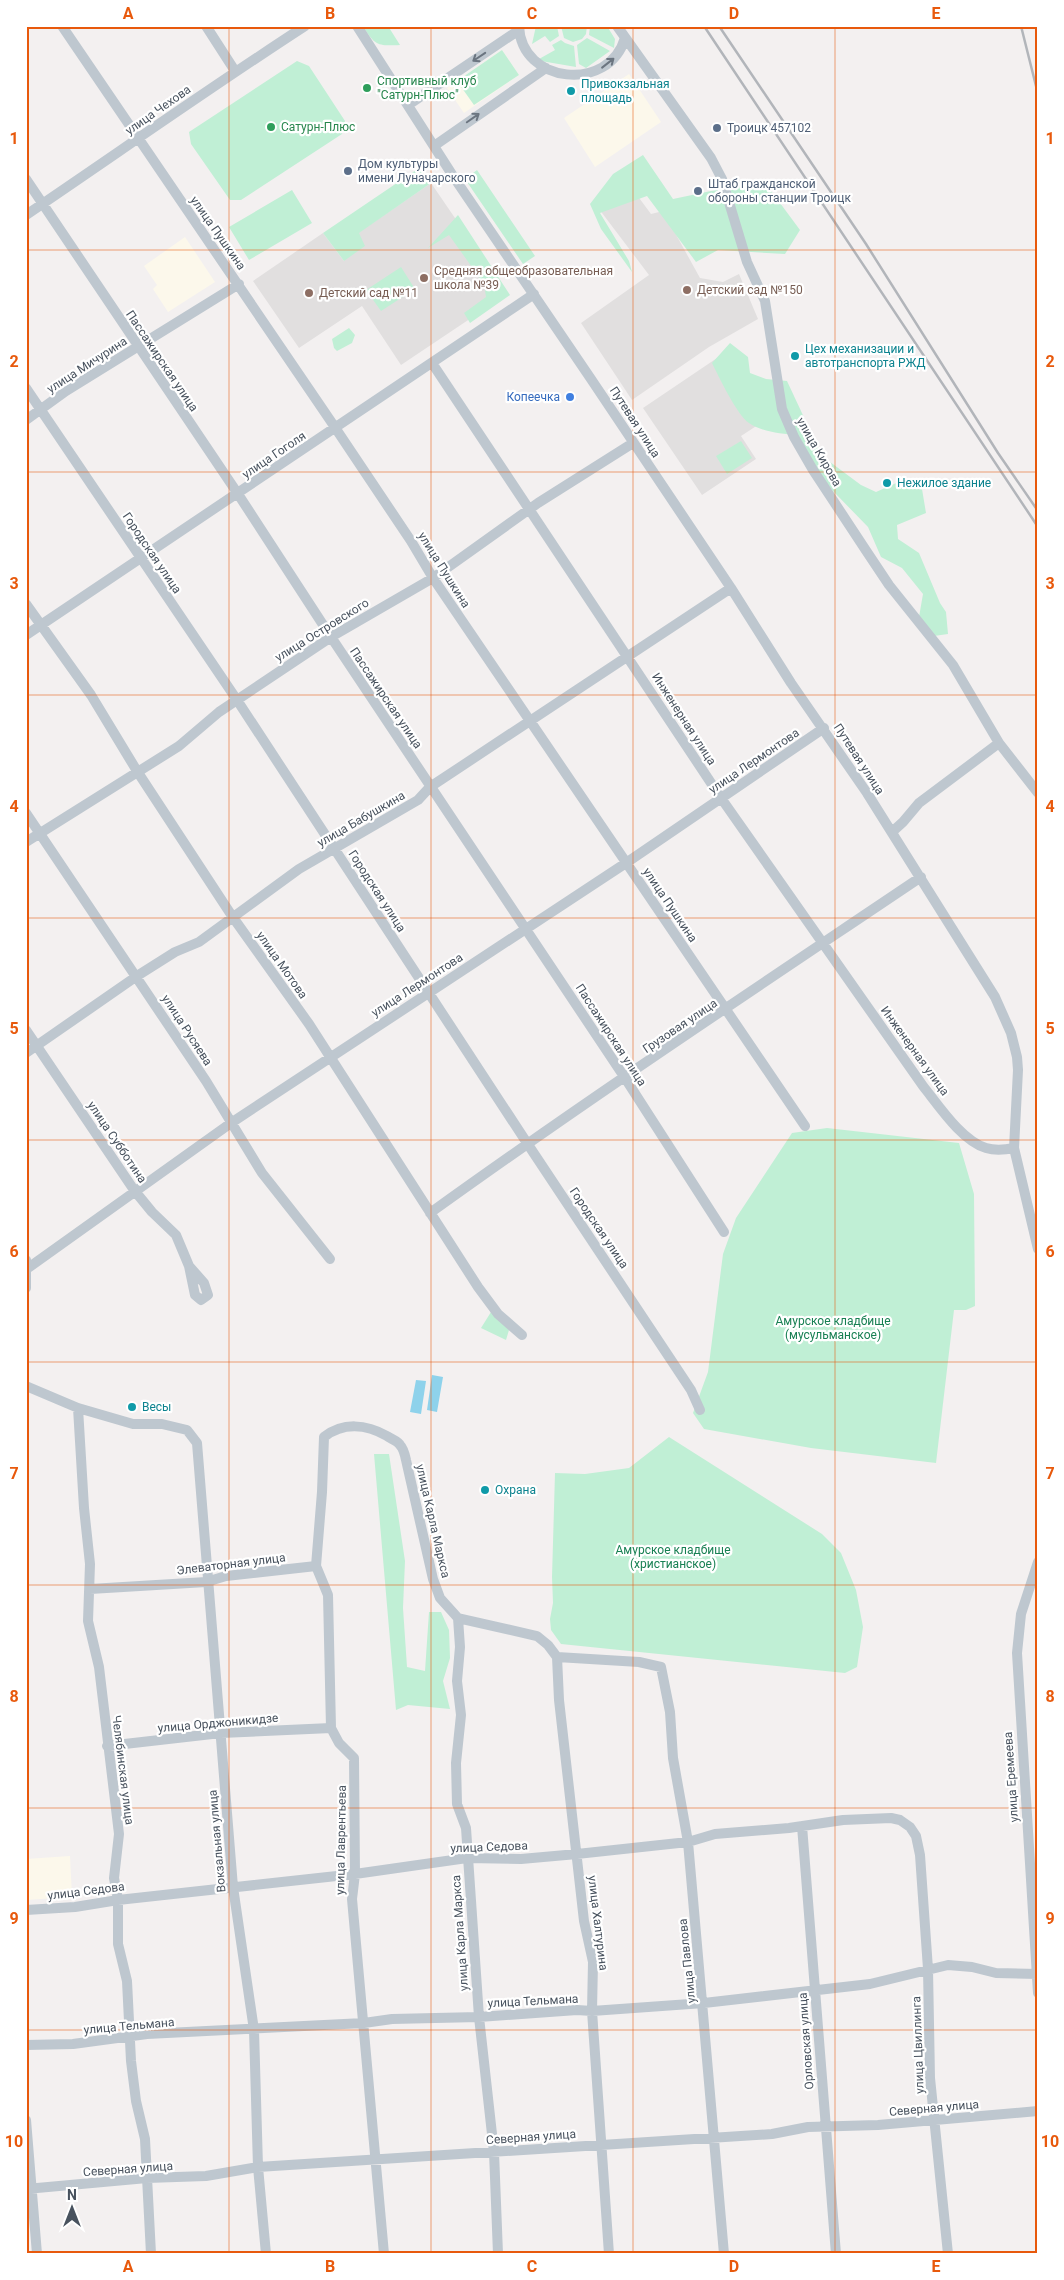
<svg xmlns="http://www.w3.org/2000/svg" width="1064" height="2280" font-family="Roboto,sans-serif">
<style>
.commercial{fill:#fcf8eb}
.education{fill:#e1dfdf}
.green{fill:#c0efd5}
.water{fill:#8ed2eb}
.lines{fill:none;stroke-linecap:round;stroke-linejoin:round}
.minor{stroke:#bec7cf;stroke-width:10}
.rail{stroke:#b2b5ba;stroke-width:2.5}
.oneway{stroke:#6b7580}
.grid{fill:none;stroke:#e8590c;stroke-width:1;stroke-opacity:0.55}
.leisure-dot{fill:#2e9e5b;stroke:#fff;stroke-width:2}
.culture-dot{fill:#0f9aa8;stroke:#fff;stroke-width:2}
.service-dot{fill:#5c6f8a;stroke:#fff;stroke-width:2}
.education-dot{fill:#8d6e63;stroke:#fff;stroke-width:2}
.shop-dot{fill:#3f7fe0;stroke:#fff;stroke-width:2}
.labels{text-anchor:middle;dominant-baseline:central;stroke-width:4.5;stroke-linejoin:round;paint-order:stroke}
.leisure-label{font-size:12px;fill:#27864d;stroke:#fff;text-anchor:start}
.culture-label{font-size:12px;fill:#0d838f;stroke:#fff;text-anchor:start}
.street-label{font-size:12px;fill:#48525e;stroke:#fff}
.service-label{font-size:12px;fill:#4e5e75;stroke:#fff;text-anchor:start}
.education-label{font-size:12px;fill:#785e54;stroke:#fff;text-anchor:start}
.shop-label{font-size:12px;fill:#366cbe;stroke:#fff;text-anchor:end}
.park-label{font-size:12px;fill:#188053;stroke:#fff}
.neatline{fill:none;stroke:#e8590c;stroke-width:2}
.grid-label{font-size:16px;text-anchor:middle;font-weight:bold;fill:#e8590c}
</style>
<rect width="100%" height="100%" fill="#f3f0f0"/>
<!-- commercial -->
<path class="commercial" d="M502,50L519,75L464,113L447,88Z
M629,74L661,122L595,167L564,118Z
M185,237L215,282L168,312L153,289L157,285L144,266Z
M70,1856L72,1897L26,1900V1859Z"/>
<!-- education -->
<path class="education" d="M431,183L507,294L401,365L362,306L299,348L253,281L323,233L344,261L358,233Z
M631,187L651,214L663,211L700,278L723,282L739,274L758,319L709,347L632,400L581,323L649,275L599,209Z
M723,354L767,419L741,436L756,459L702,495L643,408Z"/>
<!-- green -->
<path class="green" d="M363,26H388L400,45C378,46 375,46 363,26Z
M536,26H557L559,36L550,42L545,36L532,44Z
M561,26H587L586,34L582,39L573,42L564,38Z
M590,26H607L615,39L614,48L589,35Z
M587,38L610,51L586,68L579,64L577,45Z
M561,40L565,43L574,46L576,67L541,61L539,59L555,50L552,45Z
M502,50L519,75L474,105L457,81Z
M297,61L309,66L345,121L342,134L241,200H230L191,144L189,132Z
M643,155L673,199L763,180L800,230L785,254L718,250L696,262L647,196L600,213L629,261L632,272L601,229L590,204L613,174Z
M422,166L431,183L359,233L365,246L344,261L323,233Z
M477,170L535,256L523,264L465,179Z
M292,190L312,223L249,260L229,227Z
M458,215L510,295L470,323L464,313L486,297L484,284L449,235L428,248Z
M401,267L415,289L381,311L366,290Z
M349,328L355,335L352,343L337,351L334,348L332,339Z
M730,343L748,357L750,373L766,379L787,381L822,456L861,485L876,492L903,480L922,489L926,513L897,525L898,539L919,553L940,603L946,612L948,634L934,636L919,617L923,594L902,568L881,557L868,527L832,490L820,474L797,435C781,434 762,432 749,423C737,415 719,377 712,363Z
M741,441L752,458L727,474L716,456Z
M827,1128L959,1143L974,1194L975,1306L966,1310H954L936,1463L811,1448L704,1429L693,1413L708,1372L723,1254L736,1218L792,1133Z
M491,1312L509,1330L506,1340L481,1328Z
M669,1437L822,1534L841,1553L856,1590L863,1627L857,1667L845,1673L561,1644L551,1630L550,1619L553,1603L552,1577L555,1473L585,1474L629,1468Z
M374,1454H389L405,1561L403,1608L407,1667L425,1671L429,1612H441L449,1630L450,1658L443,1681L450,1709L408,1705L396,1710Z"/>
<!-- water -->
<path class="water" d="M432,1375L443,1377L437,1412L427,1410Z
M416,1380L426,1381L421,1414L410,1412Z"/>
<g class="lines">
<!-- minor -->
<path class="minor" d="M62,26L330,420L411,541L433,578L805,1126
M206,26L235,71
M357,26L453,176L591,379L731,588L791,683L867,793L995,997L1011,1033L1017,1057L1018,1070L1014,1148L1038,1249
M519,26C521,84 609,93 625,38
M617,26L711,158L722,179L747,262L765,301L782,409L794,437L813,470L865,549L889,585L953,665L999,743L1038,793
M408,105L519,30
M434,146L546,68
M26,179L238,494L331,637L625,1078L724,1232
M26,215C119,152 211,87 305,26
M432,363L721,798L923,1086C939,1106 962,1141 986,1148C996,1151 1004,1150 1014,1148
M26,388L237,700L527,1143L691,1390L700,1410
M26,420L66,391L239,284
M26,604L91,695L137,771L232,916L309,1024L478,1287L498,1314L522,1335
M26,635L534,294
M26,813L206,1081L262,1173L330,1259
M892,832L903,822L919,803L999,743
M26,842L179,746L219,712L331,637L433,578L538,503L633,443
M26,1030L134,1190L152,1212L176,1235L189,1266L195,1295L201,1300L208,1295L204,1283L189,1266
M26,1053L137,976L175,952L199,942L299,869L418,800L430,787L731,588
M430,1213C591,1097 756,988 921,877
M26,1260V1288
M28,1268L231,1123L626,863L824,728
M26,1386L78,1408L133,1424H162L187,1430L197,1443L233,1887L254,2030L258,2167L266,2254
M78,1408L84,1508L90,1564L88,1621L99,1667L119,1834L114,1878L118,1900V1944L127,1981L131,2061L136,2101L145,2139L151,2254
M1038,1562L1021,1614L1017,1653L1038,1993
M90,1589L206,1582L226,1576L316,1566
M458,1618L537,1636L548,1645L557,1657L639,1662L661,1667L670,1712L673,1758L688,1842L724,2254
M557,1657L559,1700L584,1921L593,1962L592,2011L609,2254
M107,1746L221,1733L331,1728
M802,1826L836,2254
M26,1910L75,1907L118,1900L355,1874L467,1858L521,1859L577,1854L688,1842L715,1834L789,1828L843,1820L891,1818L900,1820L910,1827L916,1836L920,1855L928,1969L930,2078L948,2254
M26,2045L73,2044L147,2034L364,2023L392,2019L479,2017L577,2010L592,2011L704,2003L870,1984L948,1965L972,1967L996,1973L1038,1974
M26,2120L37,2254
M26,2189L147,2178L206,2176L258,2167L772,2134L808,2127L878,2125L1038,2111
M384,2254L352,1899L355,1874L354,1758L339,1743L331,1728L328,1595L316,1566L322,1492L324,1437C343,1422 366,1424 387,1436C391,1439 398,1441 400,1445C403,1448 405,1455 406,1460L433,1579L440,1598L458,1618L460,1647L457,1681L461,1715L456,1763L457,1804L466,1828L479,2017L494,2152L498,2254"/>
<!-- rail -->
<path class="rail" d="M704,26L1038,527
M719,26L866,244L998,453L1038,511
M1021,26L1038,94"/>
</g>
<!-- one-way arrows -->
<defs><path id="oneway-shaft" d="M-6 0H5M1.5-3L5.5 0L1.5 3" fill="none" stroke-width="1.6" stroke-linecap="round" stroke-linejoin="round" transform="scale(1.25)"/></defs>
<g class="oneway">
<use href="#oneway-shaft" transform="translate(479 57) rotate(146)"/>
<use href="#oneway-shaft" transform="translate(608 63) rotate(-38)"/>
<use href="#oneway-shaft" transform="translate(473 118) rotate(-35)"/>
</g>
<!-- grid -->
<path class="grid" d="M229,26V2254M431,26V2254M633,26V2254M835,26V2254M26,250H1038M26,472H1038M26,695H1038M26,918H1038M26,1140H1038M26,1362H1038M26,1585H1038M26,1808H1038M26,2030H1038"/>
<!-- markers -->
<g class="leisure-dot">
<circle cx="367" cy="88" r="5"/>
<circle cx="271" cy="127" r="5"/>
</g>
<g class="culture-dot">
<circle cx="571" cy="91" r="5"/>
<circle cx="795" cy="356" r="5"/>
<circle cx="887" cy="483" r="5"/>
<circle cx="132" cy="1407" r="5"/>
<circle cx="485" cy="1490" r="5"/>
</g>
<g class="service-dot">
<circle cx="717" cy="128" r="5"/>
<circle cx="348" cy="171" r="5"/>
<circle cx="698" cy="191" r="5"/>
</g>
<g class="education-dot">
<circle cx="424" cy="278" r="5"/>
<circle cx="687" cy="290" r="5"/>
<circle cx="309" cy="293" r="5"/>
</g>
<circle class="shop-dot" cx="570" cy="397" r="5"/>
<g class="labels">
<!-- leisure labels -->
<g class="leisure-label">
<text x="377" y="81">Спортивный клуб<tspan x="377" dy="14">"Сатурн-Плюс"</tspan></text>
<text x="281" y="127">Сатурн-Плюс</text>
</g>
<!-- culture labels -->
<g class="culture-label">
<text x="581" y="84">Привокзальная<tspan x="581" dy="14">площадь</tspan></text>
<text x="805" y="349">Цех механизации и<tspan x="805" dy="14">автотранспорта РЖД</tspan></text>
<text x="897" y="483">Нежилое здание</text>
<text x="142" y="1407">Весы</text>
<text x="495" y="1490">Охрана</text>
</g>
<!-- street labels -->
<g class="street-label">
<text transform="translate(158 110) rotate(-35)">улица Чехова</text>
<text transform="translate(218 233) rotate(55)">улица Пушкина</text>
<text transform="translate(162 361) rotate(56)">Пассажирская улица</text>
<text transform="translate(87 365) rotate(-33)">улица Мичурина</text>
<text transform="translate(635 422) rotate(57)">Путевая улица</text>
<text transform="translate(819 452) rotate(60)">улица Кирова</text>
<text transform="translate(274 455) rotate(-34)">улица Гоголя</text>
<text transform="translate(152 553) rotate(56)">Городская улица</text>
<text transform="translate(444 570) rotate(58)">улица Пушкина</text>
<text transform="translate(322 630) rotate(-32)">улица Островского</text>
<text transform="translate(386 698) rotate(56)">Пассажирская улица</text>
<text transform="translate(684 719) rotate(57)">Инженерная улица</text>
<text transform="translate(859 759) rotate(57)">Путевая улица</text>
<text transform="translate(754 761) rotate(-34)">улица Лермонтова</text>
<text transform="translate(361 819) rotate(-30)">улица Бабушкина</text>
<text transform="translate(377 891) rotate(57)">Городская улица</text>
<text transform="translate(670 905) rotate(56)">улица Пушкина</text>
<text transform="translate(282 965) rotate(55)">улица Мотова</text>
<text transform="translate(417 985) rotate(-33)">улица Лермонтова</text>
<text transform="translate(680 1026) rotate(-34)">Грузовая улица</text>
<text transform="translate(187 1030) rotate(57)">улица Русяева</text>
<text transform="translate(611 1035) rotate(57)">Пассажирская улица</text>
<text transform="translate(915 1051) rotate(54)">Инженерная улица</text>
<text transform="translate(117 1142) rotate(56)">улица Субботина</text>
<text transform="translate(599 1228) rotate(56)">Городская улица</text>
<text transform="translate(433 1521) rotate(77)">улица Карла Маркса</text>
<text transform="translate(231 1564) rotate(-7)">Элеваторная улица</text>
<text transform="translate(218 1723) rotate(-5)">улица Орджоникидзе</text>
<text transform="translate(123 1770) rotate(83)">Челябинская улица</text>
<text transform="translate(1011 1777) rotate(-94)">улица Еремеева</text>
<text transform="translate(341 1840) rotate(-89)">улица Лаврентьева</text>
<text transform="translate(217 1841) rotate(-95)">Вокзальная улица</text>
<text transform="translate(489 1847) rotate(-2)">улица Седова</text>
<text transform="translate(86 1891) rotate(-7)">улица Седова</text>
<text transform="translate(598 1923) rotate(83)">улица Халтурина</text>
<text transform="translate(460 1933) rotate(-94)">улица Карла Маркса</text>
<text transform="translate(687 1961) rotate(-96)">улица Павлова</text>
<text transform="translate(533 2001) rotate(-3)">улица Тельмана</text>
<text transform="translate(129 2026) rotate(-5)">улица Тельмана</text>
<text transform="translate(806 2041) rotate(-94)">Орловская улица</text>
<text transform="translate(918 2045) rotate(-92)">улица Цвиллинга</text>
<text transform="translate(934 2108) rotate(-5)">Северная улица</text>
<text transform="translate(531 2137) rotate(-4)">Северная улица</text>
<text transform="translate(128 2169) rotate(-4)">Северная улица</text>
</g>
<!-- service labels -->
<g class="service-label">
<text x="727" y="128">Троицк 457102</text>
<text x="358" y="164">Дом культуры<tspan x="358" dy="14">имени Луначарского</tspan></text>
<text x="708" y="184">Штаб гражданской<tspan x="708" dy="14">обороны станции Троицк</tspan></text>
</g>
<!-- education labels -->
<g class="education-label">
<text x="434" y="271">Средняя общеобразовательная<tspan x="434" dy="14">школа №39</tspan></text>
<text x="697" y="290">Детский сад №150</text>
<text x="319" y="293">Детский сад №11</text>
</g>
<!-- shop labels -->
<g class="shop-label">
<text x="560" y="397">Копеечка</text>
</g>
<!-- park labels -->
<g class="park-label">
<text x="833" y="1321">Амурское кладбище<tspan x="833" dy="14">(мусульманское)</tspan></text>
<text x="673" y="1550">Амурское кладбище<tspan x="673" dy="14">(христианское)</tspan></text>
</g>
</g>
<!-- border -->
<rect width="1064" height="2280" fill="none" stroke="#ffffff" stroke-width="55"/>
<!-- north arrow -->
<g transform="translate(72 2208)" stroke="#ffffff" stroke-width="4" paint-order="stroke">
<path d="M0-4L9 19L0 12L-9 19Z" fill="#48525e"/>
<text y="-8" font-size="14" font-weight="bold" text-anchor="middle" fill="#48525e">N</text>
</g>
<rect x="28" y="28" width="1008" height="2224" class="neatline"/>
<g class="grid-label">
<text x="128" y="19">A</text>
<text x="330" y="19">B</text>
<text x="532" y="19">C</text>
<text x="734" y="19">D</text>
<text x="936" y="19">E</text>
<text x="14" y="144">1</text>
<text x="1050" y="144">1</text>
<text x="14" y="367">2</text>
<text x="1050" y="367">2</text>
<text x="14" y="589">3</text>
<text x="1050" y="589">3</text>
<text x="14" y="812">4</text>
<text x="1050" y="812">4</text>
<text x="14" y="1034">5</text>
<text x="1050" y="1034">5</text>
<text x="14" y="1257">6</text>
<text x="1050" y="1257">6</text>
<text x="14" y="1479">7</text>
<text x="1050" y="1479">7</text>
<text x="14" y="1702">8</text>
<text x="1050" y="1702">8</text>
<text x="14" y="1924">9</text>
<text x="1050" y="1924">9</text>
<text x="14" y="2147">10</text>
<text x="1050" y="2147">10</text>
<text x="128" y="2272">A</text>
<text x="330" y="2272">B</text>
<text x="532" y="2272">C</text>
<text x="734" y="2272">D</text>
<text x="936" y="2272">E</text>
</g>
</svg>
